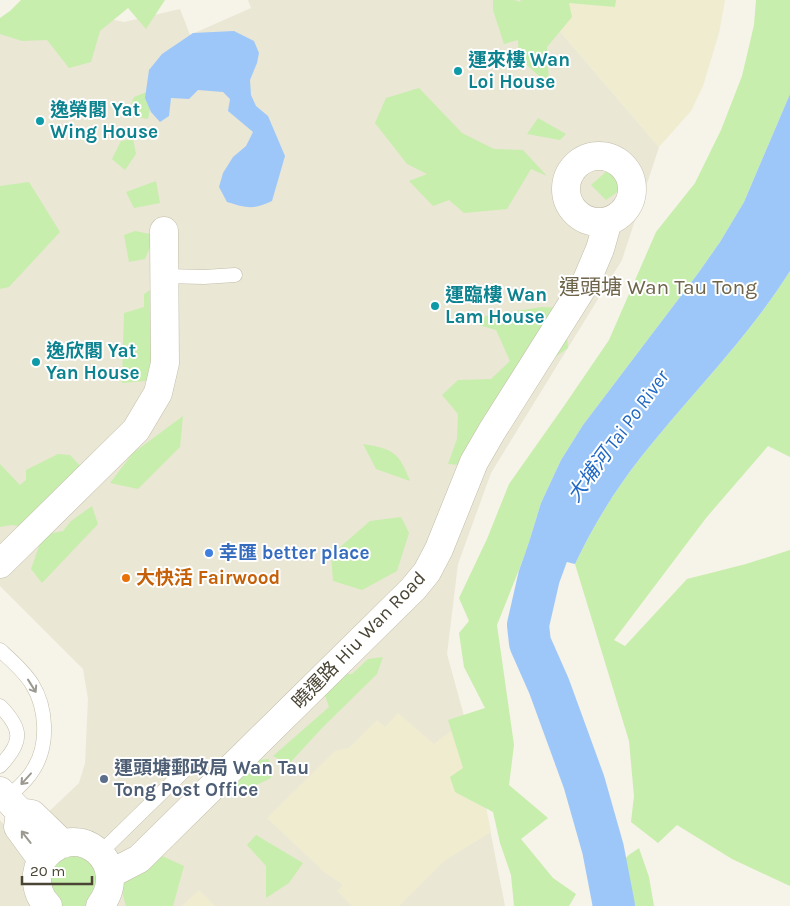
<svg xmlns="http://www.w3.org/2000/svg" width="790" height="906" font-family="Karla,'Noto Sans TC',sans-serif">
<style>
.residential{fill:#eae7d5}
.education{fill:#f0ecd0}
.green{fill:#c7eeac}
.water{fill:#9ec7f9}
.lines{fill:none;stroke-linecap:round;stroke-linejoin:round}
.river{stroke:#9ec7f9;stroke-width:42}
.lane-casing{stroke:#c2bda9;stroke-width:15}
.street-casing{stroke:#c2bda9;stroke-width:29}
.lane{stroke:#fff;stroke-width:14}
.street{stroke:#fff;stroke-width:28}
.oneway{stroke:#9b9990}
.culture-dot{fill:#0f9aa8;stroke:#fff;stroke-width:2}
.shop-dot{fill:#3f7fe0;stroke:#fff;stroke-width:2}
.food-dot{fill:#e8710a;stroke:#fff;stroke-width:2}
.service-dot{fill:#5c6f8a;stroke:#fff;stroke-width:2}
.labels{text-anchor:middle;dominant-baseline:central;stroke-width:4;stroke-linejoin:round;paint-order:stroke}
.culture-label{font-size:19px;font-weight:bold;fill:#0d838f;stroke:#fff;text-anchor:start}
.shop-label{font-size:19px;font-weight:bold;fill:#366cbe;stroke:#fff;text-anchor:start}
.food-label{font-size:19px;font-weight:bold;fill:#c56008;stroke:#fff;text-anchor:start}
.street-label{font-size:19px;fill:#4a4535;stroke:#fff}
.service-label{font-size:19px;font-weight:bold;fill:#4e5e75;stroke:#fff;text-anchor:start}
.water-label{font-size:20px;font-style:italic;fill:#2169c3;stroke:#fff}
.quarter-label{font-size:21px;fill:#6e654b;stroke:#fff}
</style>
<rect width="100%" height="100%" fill="#f6f3e8"/>
<!-- residential -->
<path class="residential" d="M248,0H533L659,147L622,260L491,473L458,564L447,654L477,763L505,906H0V820L19,840L79,783L85,763L88,699L83,669L0,586V32L100,17L124,22L180,9L190,35L251,8Z"/>
<!-- education -->
<path class="education" d="M533,0H725L719,33L703,86L691,111L659,147Z
M398,713L434,744L473,714L477,763L491,832L444,861L399,906H352L337,891L343,885L324,872L267,818L335,751L349,748L377,720L385,727Z
M199,890L215,906H182Z"/>
<!-- green -->
<path class="green" d="M21,0H165L146,29L128,8L100,31L91,62L69,68L47,40L22,41L0,34V18L10,11Z
M493,0H514L521,2L520,0H616L615,7L569,3L572,17L547,47L549,85L519,58L518,40L504,44L493,10Z
M756,0H790V94L744,202L720,242L699,272L583,425L561,460L541,503L526,552L497,625L514,745L509,785L548,818L521,839L553,878L576,894L569,906H514L511,875L500,843L493,812L455,792L450,777L463,768L448,720L485,708L464,667L459,633L469,621L459,598L487,539L509,484L564,406L609,340L656,232L695,183L721,130L742,76L754,25Z
M419,88L462,133L494,149L523,150L547,176L531,169L507,209L464,213L449,200L433,206L409,181L427,174L407,164L375,123L386,98Z
M154,89L148,119L126,116L134,97Z
M538,118L566,134L560,140L527,134Z
M133,139L136,154L125,170L112,159L121,141Z
M633,164L640,176L606,200L591,185L608,170Z
M156,181L160,203L134,208L126,192Z
M29,182L60,232L9,287L0,289V186Z
M135,231L155,235L145,259L129,262L124,235Z
M790,271V457L768,446L706,518L614,640L625,646L687,579L746,564L790,550V886L732,859L677,825L658,843L631,822L634,796L629,741L575,564C593,526 615,490 641,457C690,395 748,338 790,271Z
M161,283L172,339L146,381L122,383L124,313L144,307V294Z
M542,307L565,308L568,348L531,374L474,466L448,464L457,439L458,414L442,395L458,380L491,379L510,361L496,330L479,325L485,316Z
M183,416L180,447L138,489L110,483L133,453Z
M363,444C393,449 399,452 410,481L376,469Z
M58,454L70,455L86,472L50,530L11,525L0,527V464L20,485L26,480V470Z
M92,506L98,524L42,583L31,569L43,535L63,531L71,521Z
M401,517L409,533L397,571L362,590L333,581L331,555L370,521Z
M383,657L377,674L322,728L288,765L273,756L329,707L324,692L338,674H352L368,659Z
M269,759L271,778L236,795L239,772L257,760Z
M256,835L303,863L289,883L266,898V866L247,845Z
M639,848L649,877L654,906H626C623,891 617,872 626,858C629,854 635,851 639,848Z
M75,851L101,864L90,906H60L46,874L50,865Z
M160,855L184,866L173,906H126L118,878Z"/>
<!-- water -->
<path class="water" d="M234,31L254,41L259,53L257,63L250,80L251,95L256,106L268,116L285,156L272,201C254,210 246,208 227,202L219,187L223,173L233,157L246,146L253,132L228,111L230,99L223,92L198,90L189,99L171,98L169,116L160,122L151,112L145,98L149,70L162,54L193,33Z
M790,94V271C748,338 690,395 641,457C615,490 593,526 575,564L526,552L541,503L561,460L583,425L699,272L720,242L744,202Z"/>
<g class="lines">
<!-- river -->
<path class="river" d="M569,503L559,522L539,577L528,625L530,643L549,686L584,782L603,849L614,906"/>
<defs>
<path id="lane" d="M165,276L204,277L235,275
M0,650C11,660 24,671 32,684C47,708 49,746 33,770C27,781 16,789 7,798
M0,706C23,729 23,742 0,766
M100,853L187,768"/>
<path id="street" d="M566 189a33 33 0 1 1 66 0a33 33 0 1 1-66 0Z
M0,564L136,430L158,393L165,363L164,231
M0,791L20,812L32,814L63,844
M20,812L18,827L42,860
M110,874L139,859L413,589L427,572L439,549L474,462L492,431L586,282L600,249L608,221
M48,906C39,897 36,886 37,874C38,866 42,859 47,854C80,820 132,864 100,906"/>
</defs>
<!-- lane casing -->
<use href="#lane" class="lane-casing"/>
<!-- street casing -->
<use href="#street" class="street-casing"/>
<!-- lane -->
<use href="#lane" class="lane"/>
<!-- street -->
<use href="#street" class="street"/>
</g>
<!-- one-way arrows -->
<defs><path id="oneway-shaft" d="M-6 0H5M1.5-3L5.5 0L1.5 3" fill="none" stroke-width="1.6" stroke-linecap="round" stroke-linejoin="round" transform="scale(1.25)"/></defs>
<g class="oneway">
<use href="#oneway-shaft" transform="translate(32 686) rotate(58)"/>
<use href="#oneway-shaft" transform="translate(26 779) rotate(132)"/>
<use href="#oneway-shaft" transform="translate(26 837) rotate(-128)"/>
</g>
<!-- markers -->
<g class="culture-dot">
<circle cx="458" cy="71" r="5"/>
<circle cx="40" cy="121" r="5"/>
<circle cx="435" cy="306" r="5"/>
<circle cx="36" cy="362" r="5"/>
</g>
<circle class="shop-dot" cx="209" cy="553" r="5"/>
<circle class="food-dot" cx="126" cy="578" r="5"/>
<circle class="service-dot" cx="104" cy="779" r="5"/>
<g class="labels">
<!-- culture labels -->
<g class="culture-label">
<text x="468" y="60">運來樓 Wan<tspan x="468" dy="22">Loi House</tspan></text>
<text x="50" y="110">逸榮閣 Yat<tspan x="50" dy="22">Wing House</tspan></text>
<text x="445" y="295">運臨樓 Wan<tspan x="445" dy="22">Lam House</tspan></text>
<text x="46" y="351">逸欣閣 Yat<tspan x="46" dy="22">Yan House</tspan></text>
</g>
<!-- shop labels -->
<g class="shop-label">
<text x="219" y="553">幸匯 better place</text>
</g>
<!-- food labels -->
<g class="food-label">
<text x="136" y="578">大快活 Fairwood</text>
</g>
<!-- street labels -->
<g class="street-label">
<text transform="translate(359 640) rotate(-46)">曉運路 Hiu Wan Road</text>
</g>
<!-- service labels -->
<g class="service-label">
<text x="114" y="768">運頭塘郵政局 Wan Tau<tspan x="114" dy="22">Tong Post Office</tspan></text>
</g>
<!-- water labels -->
<g class="water-label">
<text transform="translate(618 436) rotate(-54)">大埔河 Tai Po River</text>
</g>
<!-- quarter labels -->
<g class="quarter-label">
<text x="658" y="287">運頭塘 Wan Tau Tong</text>
</g>
</g>
<!-- scale -->
<path d="M22 876v8h70v-8" fill="none" stroke="#4a4535" stroke-width="2.5"/>
<text x="30" y="876" font-size="15" fill="#4a4535" stroke="#ffffff" stroke-width="4" paint-order="stroke">20 m</text>
</svg>
